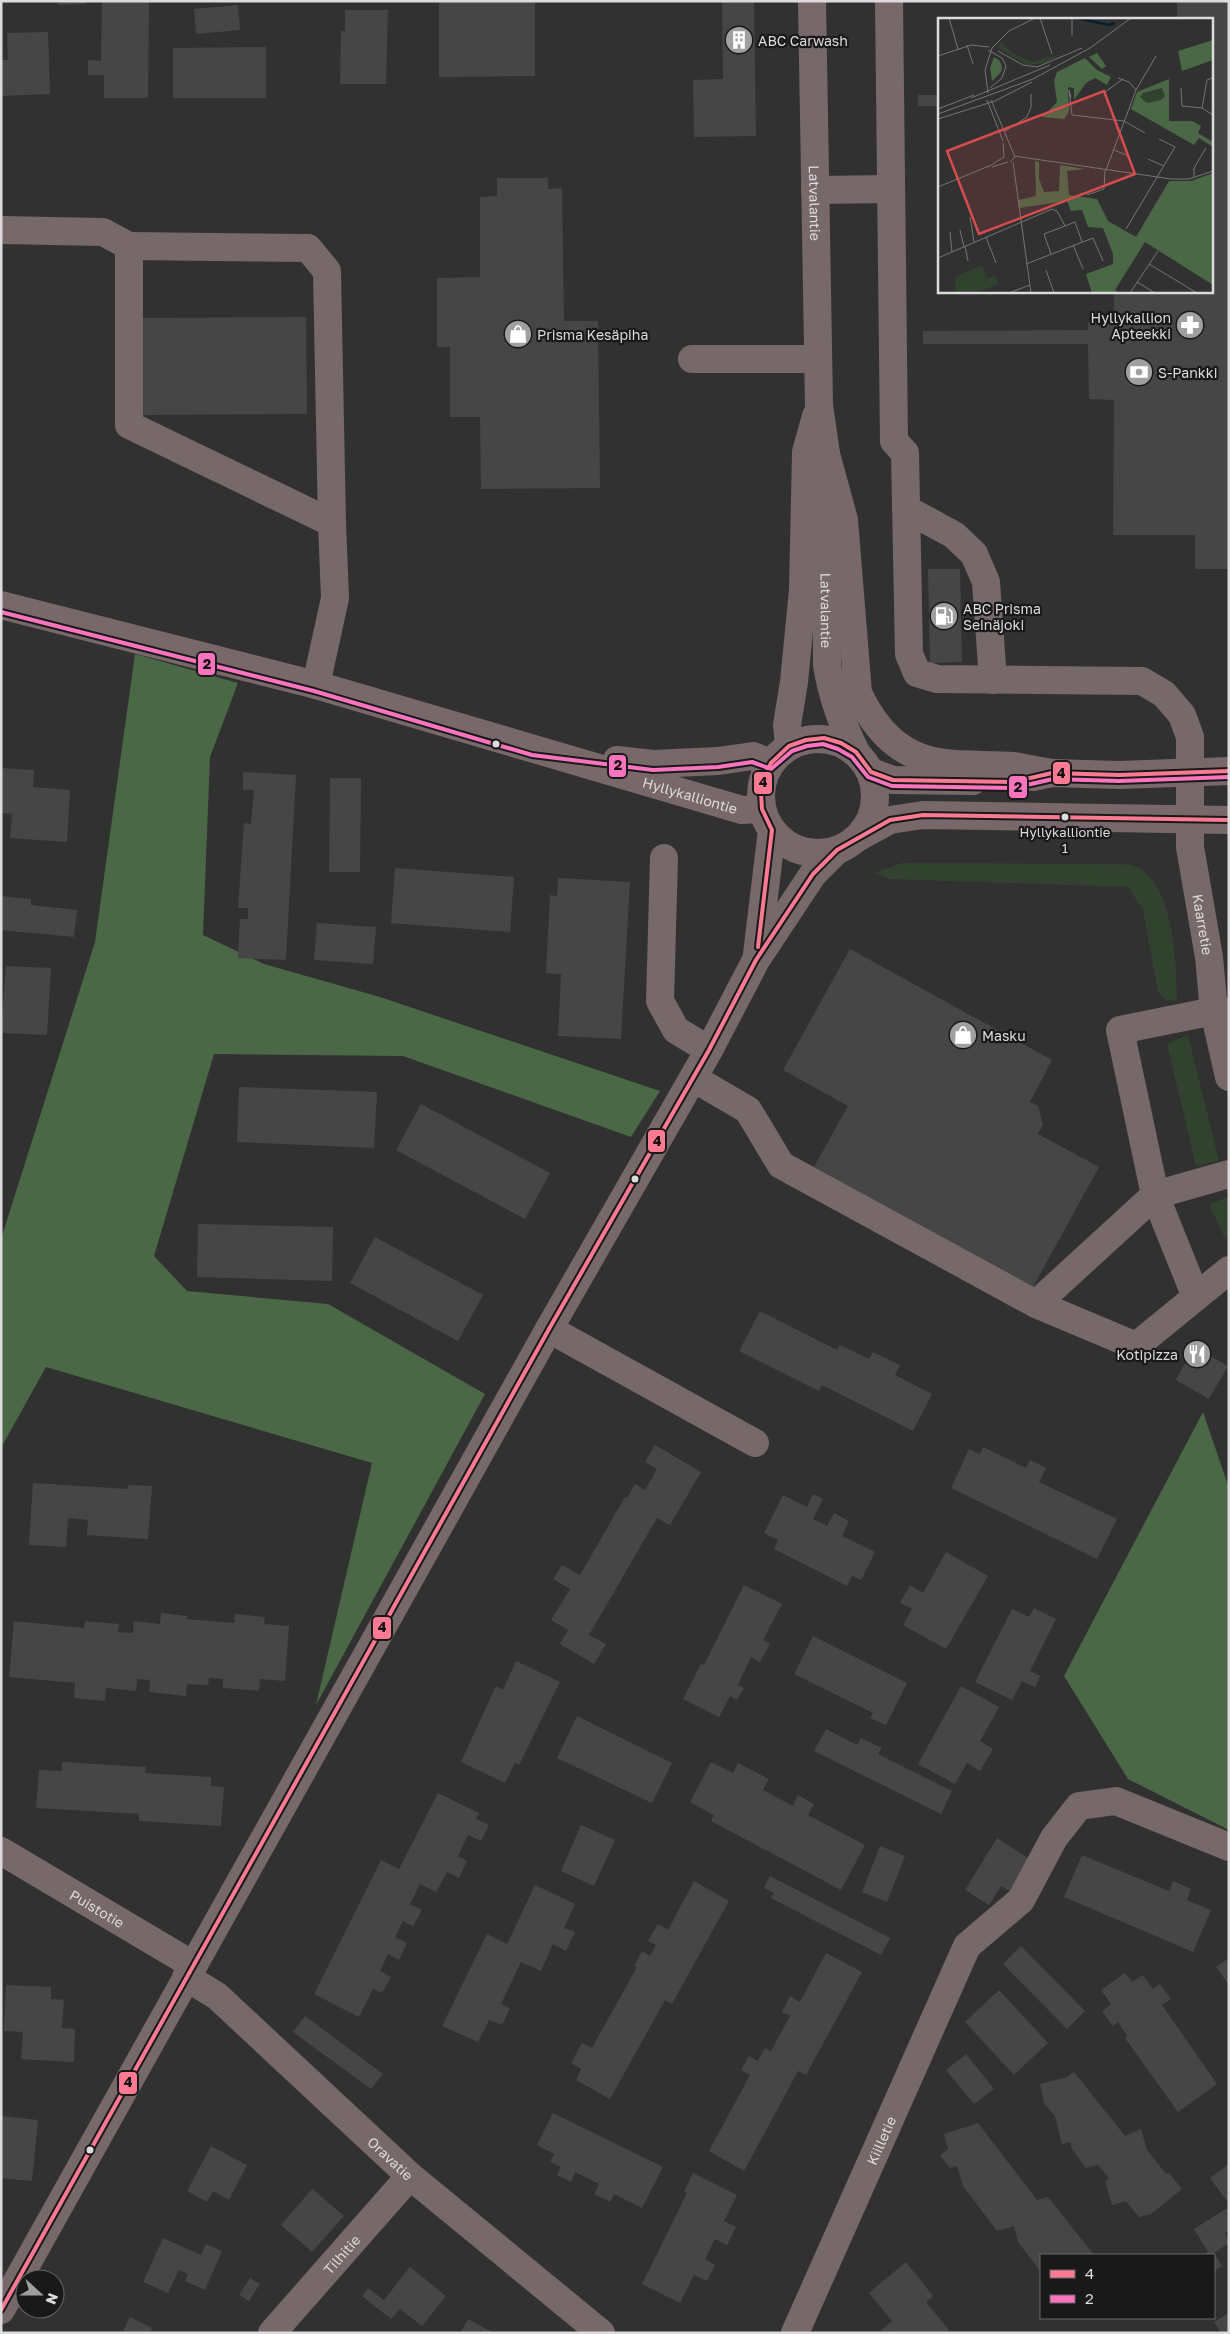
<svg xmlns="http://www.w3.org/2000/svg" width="1230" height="2334" font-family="'Golos Text',sans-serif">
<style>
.green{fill:#31422f}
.forest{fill:#4a6845}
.building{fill:#474647}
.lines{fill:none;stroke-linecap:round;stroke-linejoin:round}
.minor{stroke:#776869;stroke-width:28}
.major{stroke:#786869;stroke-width:28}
.bus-1-casing{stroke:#1a191a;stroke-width:8}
.bus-2-casing{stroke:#1a191a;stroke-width:8}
.bus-1{stroke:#fe7a93;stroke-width:4}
.bus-2{stroke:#fc73be;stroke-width:4}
.bus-dot{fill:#dddbdd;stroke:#1a191a;stroke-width:2}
.labels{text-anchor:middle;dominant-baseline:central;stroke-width:4.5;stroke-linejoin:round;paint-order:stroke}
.bus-label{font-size:13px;fill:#dddbdd;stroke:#1a191a}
.poi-label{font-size:14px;fill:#dddbdd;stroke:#1a191a;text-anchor:start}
.street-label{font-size:14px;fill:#dddbdd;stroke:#1a191a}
.inset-river{fill:none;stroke:#041f2c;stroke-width:2.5}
.inset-road{fill:none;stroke:#767576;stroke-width:1}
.view{fill:#d74c4c;fill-opacity:0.15;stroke:#d74c4c;stroke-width:2.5}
.inset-edge{fill:none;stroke:#dddbdd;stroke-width:2.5}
.line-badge{stroke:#1a191a;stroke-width:2}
.pale-badge-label{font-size:14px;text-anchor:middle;font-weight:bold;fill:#111}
</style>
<rect width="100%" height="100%" fill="#323132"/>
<!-- green -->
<path class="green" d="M902,863L1103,864C1112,865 1125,863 1134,866C1174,880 1177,967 1177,1001L1166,1000L1158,992L1143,910L1128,887L889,879L874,873Z
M1188,1035L1219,1161L1196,1166L1167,1044Z
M1229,1196V1236L1225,1238L1209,1205Z"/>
<!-- forest -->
<path class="forest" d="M135,654L238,683L210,757L203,935L264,964L380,997L660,1091L631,1137L403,1056L214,1054L154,1256L187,1291L328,1304L485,1394L316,1705L372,1463L46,1367L1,1448V1239L95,942Z
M1203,1412L1229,1488V1830L1128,1779L1064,1676Z"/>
<!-- building -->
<path class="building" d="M58,1H85V4L58,5Z
M102,1H149L148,98H104V75H88V60L101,61Z
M439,1H535V76L439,77Z
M722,1H754L756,136L694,137L693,80L723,79Z
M1177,1H1229V569H1195V535H1113L1114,400L1089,399L1088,344H923V331L1088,330V322H1114V291H1211V19H1177Z
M238,5L240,30L196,34L194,9Z
M345,10H388L386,84H340L341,31H345Z
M48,32L50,94L1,96V60H8L7,33Z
M266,47V98H173V48Z
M918,95H939V106H918Z
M497,178H548V189L562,188L564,321H598L600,488L481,489L480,417H450V347H437V278L480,277V197L497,196Z
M306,317L307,414L140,415V318Z
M928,569H960L962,662L930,663Z
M1,768L34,770L33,787L70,790L67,842L10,838L12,814L1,813Z
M243,772L296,775L286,960L238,958L240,919H248V908H238L244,823L251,824L254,790H243Z
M330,778H361L360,872H329Z
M395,868L514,877L510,932L391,923Z
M558,878L630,882L621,1039L558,1036L561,974L546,973L550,895L557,896Z
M1,896L31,899V905L77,910L74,937L1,930Z
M317,923L376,927L373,964L314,960Z
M850,949L1052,1060L1030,1102L1038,1106L1043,1125L1038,1134L1099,1167L1033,1287L814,1167L848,1106L783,1070Z
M6,966L51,968L47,1035L1,1033Z
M239,1087L377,1092L374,1148L237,1142Z
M421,1104L550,1173L525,1219L396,1150Z
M198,1224L333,1227L332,1281L197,1277Z
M375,1237L483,1295L458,1341L350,1283Z
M760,1311L837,1350L840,1345L869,1359L873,1352L900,1365L895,1375L932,1394L913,1431L822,1385L819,1391L739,1351Z
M1194,1347L1228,1366L1209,1399L1176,1380Z
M655,1445L701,1472L670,1525L657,1518L589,1635L606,1644L594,1664L560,1644L568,1630L551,1620L570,1589L553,1579L562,1565L580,1575L625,1497L627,1498L635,1484L645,1490L657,1469L645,1462Z
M983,1447L1026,1468L1030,1460L1046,1468L1039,1482L1117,1519L1097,1559L951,1488L969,1449L980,1454Z
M33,1483L128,1489V1485L152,1486L148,1539L87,1535L88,1520L68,1518L66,1547L29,1545Z
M813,1494L823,1499L813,1519L827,1526L834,1513L849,1521L842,1536L875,1552L861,1580L852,1576L847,1586L774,1549L778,1540L764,1533L783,1495L807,1507Z
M946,1552L988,1576L946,1649L903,1625L912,1609L900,1603L910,1585L923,1593Z
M744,1585L782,1604L763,1640L770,1644L760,1662L751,1657L738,1685L744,1688L737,1700L730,1696L719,1717L683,1699L701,1664L704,1665Z
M1034,1608L1056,1619L1030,1671L1040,1676L1035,1687L1022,1681L1012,1700L975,1682L1012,1609L1029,1617Z
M161,1613L187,1616V1619L234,1623L235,1614L265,1617L264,1624L289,1626L285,1681L260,1679L259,1691L223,1688V1679L209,1678L208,1685L187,1684L186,1696L149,1692L150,1680L137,1679L136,1691L106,1688L105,1701L74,1698L75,1683L9,1677L14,1621L84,1628L85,1621L119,1624L118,1632L133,1633L134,1621L160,1624Z
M813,1636L907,1683L886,1725L870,1718L873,1713L794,1674Z
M516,1661L560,1682L519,1765L515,1763L505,1783L461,1762L496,1686L503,1690Z
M961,1686L999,1707L980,1741L993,1749L980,1771L967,1763L955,1784L918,1764Z
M577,1716L672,1763L652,1803L557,1758Z
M826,1729L857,1745L861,1738L882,1748L878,1754L952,1791L941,1814L814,1751Z
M62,1762L146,1767L145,1773L211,1777V1786L224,1787L221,1826L139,1821V1814L36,1808L39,1770L62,1771Z
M711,1762L733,1773L738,1763L769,1779L763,1790L793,1806L798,1795L814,1804L808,1815L865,1845L841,1890L711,1821L714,1815L690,1802Z
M438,1793L479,1813L476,1819L489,1825L481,1841L468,1835L458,1856L467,1861L459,1878L447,1872L436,1892L420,1884L410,1904L422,1910L413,1926L403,1921L395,1937L407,1943L399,1960L388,1954L380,1971L391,1977L382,1993L373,1989L359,2017L314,1994L381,1860L399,1869Z
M581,1825L615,1840L594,1886L561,1871Z
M997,1838L1037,1864L1017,1896L1001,1886L989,1905L965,1890Z
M880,1846L905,1856L887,1902L862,1892Z
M1082,1855L1169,1891L1173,1881L1191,1889L1187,1900L1211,1910L1193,1952L1064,1897Z
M770,1876L890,1938L881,1955L771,1898L774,1893L764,1888Z
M694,1881L729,1901L672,2004L665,2000L610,2099L576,2080L581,2069L571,2063L582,2043L592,2048L637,1967L634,1966L642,1951L650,1956L656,1945L648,1941L658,1924L668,1930Z
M535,1885L575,1904L564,1928L575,1932L566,1951L553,1944L541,1971L521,1962L501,2004L510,2008L502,2025L489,2020L478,2042L442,2026L487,1934L507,1944Z
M1021,1946L1085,2011L1067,2029L1003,1964Z
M826,1953L862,1972L806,2075L798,2071L744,2171L709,2151L750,2075L741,2070L749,2056L758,2061L765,2048L771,2051L790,2016L782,2012L790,1996L800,2002Z
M1229,1958V1985L1216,1967Z
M1125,1973L1132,1982L1143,1975L1153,1989L1160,1984L1171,1999L1162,2005L1217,2084L1178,2112L1125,2038L1127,2036L1118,2022L1113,2026L1102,2011L1111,2004L1101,1990Z
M6,1985L51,1987V1999L64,2000L62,2028L75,2029L74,2062L21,2059L23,2032L4,2031Z
M999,1990L1048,2043L1014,2075L965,2022Z
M305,2016L383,2074L371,2089L293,2032Z
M966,2054L994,2089L974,2104L946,2070Z
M1074,2072L1125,2136L1141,2129L1147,2150L1166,2174L1169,2173L1182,2189L1151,2214L1139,2217L1126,2201L1112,2205L1105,2181L1109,2178L1098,2165L1086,2168L1072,2149L1070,2142L1062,2144L1055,2116L1044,2103L1040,2084L1067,2077Z
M553,2113L663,2167L642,2208L614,2194L610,2202L594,2194L599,2184L575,2172L571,2182L557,2175L561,2167L550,2162L554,2154L537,2145Z
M1,2116L38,2120L32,2181L1,2178Z
M978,2123L1037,2200L1048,2197L1094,2255H1041V2272L1018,2242L1014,2226L997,2231L963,2186L957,2166L950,2168L940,2155L948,2149L944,2134Z
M211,2146L247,2165L229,2200L213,2191L207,2202L187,2191Z
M1229,2164V2204L1210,2178Z
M693,2173L737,2195L724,2221L736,2227L727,2245L715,2239L705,2259L715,2265L707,2281L694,2275L680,2303L642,2284L687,2193L684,2192Z
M312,2189L344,2216L312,2252L281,2225Z
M1229,2207V2231L1225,2233L1229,2243L1214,2253L1222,2266L1214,2271V2255H1203L1208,2252L1194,2229Z
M163,2238L201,2255L206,2244L222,2251L205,2290L185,2281L188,2274L179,2270L168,2293L143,2282Z
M906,2262L933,2296L926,2302L949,2330L946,2333L880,2331L892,2321L869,2293Z
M410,2267L446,2296L422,2326L400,2309L391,2319L362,2296L368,2288L384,2300Z
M250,2278L260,2284L249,2301L239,2295Z
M1229,2313V2333H1221L1214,2322Z
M130,2317L152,2328L150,2333H122Z
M468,2319L494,2333H460Z"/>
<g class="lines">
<!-- minor -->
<g class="minor">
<path id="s1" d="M812,1L819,405L826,454L827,665C832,697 842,724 856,752"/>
<path id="s2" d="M889,1L894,441L905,453L909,654L917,673L937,679L1142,681L1164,694L1182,715L1190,737V847L1209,957L1214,1011L1229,1077"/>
<path d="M815,190L891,189"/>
<path d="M1,230L103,232L129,246V425L332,523L335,598L316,685"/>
<path d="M129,246L308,248L327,271L332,523"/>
<path d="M692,359H818"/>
<path d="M906,509L954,535L974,554L986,582L993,680"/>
<path d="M789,746L787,725L794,682L803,590L806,452L816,416"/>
<path d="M664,858L660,1001L676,1030L709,1050"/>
<path d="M757,954L772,830"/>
<path d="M1229,1012L1214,1011L1120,1030L1155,1195L1196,1297L1229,1270"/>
<path d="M693,1078L748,1110L781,1165L1036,1304L1155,1195L1229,1174"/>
<path d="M1036,1304L1136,1346L1196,1297"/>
<path d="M549,1329L755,1443"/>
<path id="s3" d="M1,1851L193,1965"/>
<path id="s4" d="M186,1977L217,1996L410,2176L601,2333"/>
<path d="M1,2310L549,1329L709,1050L756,960L813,874L837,850"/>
<path id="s5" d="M272,2333L410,2176"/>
<path id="s6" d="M795,2333L967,1946L1021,1900L1054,1838L1079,1806L1116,1801L1229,1847"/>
</g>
<!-- major -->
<g class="major">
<path d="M826,454L844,520L858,693C876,731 901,758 945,763C968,766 991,764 1014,766C1027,768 1039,771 1052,773"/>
<path id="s7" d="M1,605L316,685L742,810L762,809"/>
<circle cx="818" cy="796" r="57"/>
<path d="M617,760L653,764L718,761L753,756L771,763"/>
<path d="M871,772L893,780L973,781"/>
<path d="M1033,777L1052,773L1119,775L1229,771"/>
<path d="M857,838L890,820L923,815L1229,820"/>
</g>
<defs>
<path id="bus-1" d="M758,947L772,830L762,809L761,793L764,777L771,763L789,746L806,740L824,738L841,743L856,752L871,772L893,780L1013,782L1052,773L1119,775L1229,771
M1,2310L549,1329L709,1050L756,960L813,874L837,850L890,820L923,815L1229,820"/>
<path id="bus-2" d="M1,612L314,691L532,755L653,770L718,767L752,762L771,769L792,751L807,746L823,744L838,749L852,757L868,777L892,786L1013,788L1053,779L1119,781L1229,777"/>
</defs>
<!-- bus-1 casing -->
<use href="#bus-1" class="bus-1-casing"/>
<!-- bus-2 casing -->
<use href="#bus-2" class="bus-2-casing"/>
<!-- bus-1 -->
<use href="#bus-1" class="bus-1"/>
<!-- bus-2 -->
<use href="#bus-2" class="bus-2"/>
</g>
<!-- icons -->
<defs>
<symbol id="building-disc" viewBox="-11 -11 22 22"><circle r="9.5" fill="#a1a0a1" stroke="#1a191a"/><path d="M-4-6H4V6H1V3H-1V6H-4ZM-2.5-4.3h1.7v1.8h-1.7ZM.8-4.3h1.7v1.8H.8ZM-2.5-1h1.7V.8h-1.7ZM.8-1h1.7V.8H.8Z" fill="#fff"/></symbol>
<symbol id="pharmacy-disc" viewBox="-11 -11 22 22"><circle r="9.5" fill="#a1a0a1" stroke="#1a191a"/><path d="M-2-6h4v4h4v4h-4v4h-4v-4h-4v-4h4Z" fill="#fff"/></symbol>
<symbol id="shop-disc" viewBox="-11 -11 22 22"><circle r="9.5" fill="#a1a0a1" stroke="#1a191a"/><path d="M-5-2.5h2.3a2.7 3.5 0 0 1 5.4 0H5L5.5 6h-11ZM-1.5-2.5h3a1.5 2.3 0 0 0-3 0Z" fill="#fff"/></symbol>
<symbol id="bank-disc" viewBox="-11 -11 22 22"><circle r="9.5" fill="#a1a0a1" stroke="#1a191a"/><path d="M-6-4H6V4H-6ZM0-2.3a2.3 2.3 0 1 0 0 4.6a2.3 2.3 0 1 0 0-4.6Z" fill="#fff"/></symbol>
<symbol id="fuel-disc" viewBox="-11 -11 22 22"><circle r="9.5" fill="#a1a0a1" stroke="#1a191a"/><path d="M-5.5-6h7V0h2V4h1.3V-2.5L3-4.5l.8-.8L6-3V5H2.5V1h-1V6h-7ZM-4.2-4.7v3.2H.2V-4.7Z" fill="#fff"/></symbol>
<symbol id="restaurant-disc" viewBox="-11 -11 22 22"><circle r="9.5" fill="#a1a0a1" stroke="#1a191a"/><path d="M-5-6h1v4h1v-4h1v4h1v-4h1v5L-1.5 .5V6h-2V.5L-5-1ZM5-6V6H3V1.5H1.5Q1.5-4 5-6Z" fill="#fff"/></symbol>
</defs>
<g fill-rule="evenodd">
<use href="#building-disc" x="723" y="24" width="32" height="32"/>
<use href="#pharmacy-disc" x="1174" y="309" width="32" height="32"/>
<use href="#shop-disc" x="502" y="318" width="32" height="32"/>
<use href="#bank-disc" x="1123" y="356" width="32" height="32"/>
<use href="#fuel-disc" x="928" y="600" width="32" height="32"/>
<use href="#shop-disc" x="947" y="1019" width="32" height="32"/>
<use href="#restaurant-disc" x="1181" y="1338" width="32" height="32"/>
</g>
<!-- markers -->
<g class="bus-dot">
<circle cx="496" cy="744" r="4.5"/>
<circle cx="1065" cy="817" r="4.5"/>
<circle cx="635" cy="1179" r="4.5"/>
<circle cx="90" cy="2150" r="4.5"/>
</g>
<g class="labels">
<!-- bus labels -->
<g class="bus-label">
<text x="1065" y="832">Hyllykalliontie<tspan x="1065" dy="16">1</tspan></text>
</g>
<!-- poi labels -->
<g class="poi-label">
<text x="758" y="40">ABC Carwash</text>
<text x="1171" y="317" text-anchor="end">Hyllykallion<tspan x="1171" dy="16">Apteekki</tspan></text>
<text x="537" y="334">Prisma Kesäpiha</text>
<text x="1158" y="372">S-Pankki</text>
<text x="963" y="608">ABC Prisma<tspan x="963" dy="16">Seinäjoki</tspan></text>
<text x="982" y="1035">Masku</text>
<text x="1178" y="1354" text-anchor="end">Kotipizza</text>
</g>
<!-- street labels -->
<g class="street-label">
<text stroke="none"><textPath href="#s1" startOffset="202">Latvalantie</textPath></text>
<text stroke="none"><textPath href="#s1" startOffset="610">Latvalantie</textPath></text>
<text stroke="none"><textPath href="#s7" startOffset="715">Hyllykalliontie</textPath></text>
<text stroke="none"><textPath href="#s2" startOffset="1169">Kaarretie</textPath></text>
<text stroke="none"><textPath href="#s3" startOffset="112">Puistotie</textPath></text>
<text stroke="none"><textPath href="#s6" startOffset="211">Kiilletie</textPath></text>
<text stroke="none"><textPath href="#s4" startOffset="274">Oravatie</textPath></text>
<text stroke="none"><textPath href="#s5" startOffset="105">Tilhitie</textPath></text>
</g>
</g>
<!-- overview -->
<g transform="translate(938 18)">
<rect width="275" height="275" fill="#323132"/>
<path d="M63,24L76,36L94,44L127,35L106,45L90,47L60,30ZM225,70L227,78L223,82L209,85L202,79L205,75ZM44,247L49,260L57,258L60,266L38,275H18L17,259Z" fill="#31422f"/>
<path d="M275,22V42L244,53L240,33ZM159,35L168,48L164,51L151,39ZM56,39L62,43L64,49L63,54L54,63L52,50ZM147,40L159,52L173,59L169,67L157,60L148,65L136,82V70L130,69L131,94L126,101L104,99L119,84L116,63L119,54ZM231,61V103H254L263,108L260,115L275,124V129L261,120L256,127L193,91L199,74ZM224,70L227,78L223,82L209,85L202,79L205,75ZM97,143L101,144V161L106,174L121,173L122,147L147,151L129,153L131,177L159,181L170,203L198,219L231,163H253L275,155V267L207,224L177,272L181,275H154L148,256L175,246V236L165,210L150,209L144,192L133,193L129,183L81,190L80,182L98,178Z" fill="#4a6845" fill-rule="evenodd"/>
<path class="inset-river" d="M139,0L171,7L177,5"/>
<path class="inset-road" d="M11,0L20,31M102,0L114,36M134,18V0M29,27L35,46M50,32L64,40L68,48L64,60L52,70M60,33L85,47L99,49L144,30M0,38L33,27L51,29M180,60L191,64L198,72M243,70L244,88L264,90L275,97M167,74L185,61M50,75L47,52L54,30L71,13L97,0M33,80L112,47M133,80L131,72L134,97L186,103L207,115M49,82L65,123M53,82L77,139L72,144M264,90L269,62L274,60M0,91L36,77M0,96L95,61L152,30L193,0M0,101L57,83L94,64M66,114L89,99L93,89V76M176,132L191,138M76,138L233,161H251L275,153M210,141L226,148M75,144L93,275M50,149L66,139L65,125M54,149L70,144M168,152L198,72L218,38M256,160V150L268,130M0,169L51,148M149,177L166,171L167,152M32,199L36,224M188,211L237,129L221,121M22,212L26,229M12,214L14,234M48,219L58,245M135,227L145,251M27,228L30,243M113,236L106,216L127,208L137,204L144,224M0,240L114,191L119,193L127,208M88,246L155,220L165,243M211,246L259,275M108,252L116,275M199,264L217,275M71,275L92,267M192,275L220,233"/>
<path class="view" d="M166,73L197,156L41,216L9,133Z"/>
<rect width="275" height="275" class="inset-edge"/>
</g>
<g class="line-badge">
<rect x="197" y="652" width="19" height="24" rx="5" fill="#fc73be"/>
<rect x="608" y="754" width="19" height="24" rx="5" fill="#fc73be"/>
<rect x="1052" y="761" width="19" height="24" rx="5" fill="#fe7a93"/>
<rect x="753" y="771" width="20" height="24" rx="5" fill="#fe7a93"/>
<rect x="1008" y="775" width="20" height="24" rx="5" fill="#fc73be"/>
<rect x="647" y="1129" width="19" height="24" rx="5" fill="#fe7a93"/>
<rect x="372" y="1616" width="20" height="24" rx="5" fill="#fe7a93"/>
<rect x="118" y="2071" width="20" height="24" rx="5" fill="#fe7a93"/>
</g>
<g class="pale-badge-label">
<text x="207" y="669">2</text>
<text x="618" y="770">2</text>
<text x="1061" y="778">4</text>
<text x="763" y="787">4</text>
<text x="1018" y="792">2</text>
<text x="657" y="1146">4</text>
<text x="382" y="1632">4</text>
<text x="128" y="2087">4</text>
</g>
<!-- border -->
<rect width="1230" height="2334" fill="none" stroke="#dddbdd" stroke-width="5"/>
<!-- legend -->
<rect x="1040" y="2254" width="175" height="65" fill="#1a191a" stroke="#686768"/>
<rect x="1050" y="2270" width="25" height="8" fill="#fe7a93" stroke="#686768"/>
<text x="1085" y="2279" font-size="15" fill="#dddbdd">4</text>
<rect x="1050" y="2295" width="25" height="8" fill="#fc73be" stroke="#686768"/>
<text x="1085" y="2304" font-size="15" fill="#dddbdd">2</text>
<!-- north arrow -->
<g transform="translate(40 2294) rotate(111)"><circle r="24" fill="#1a191a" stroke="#686768"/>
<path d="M0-4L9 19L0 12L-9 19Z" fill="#a1a0a1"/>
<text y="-8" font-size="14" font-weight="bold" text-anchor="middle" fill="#dddbdd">N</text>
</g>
</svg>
